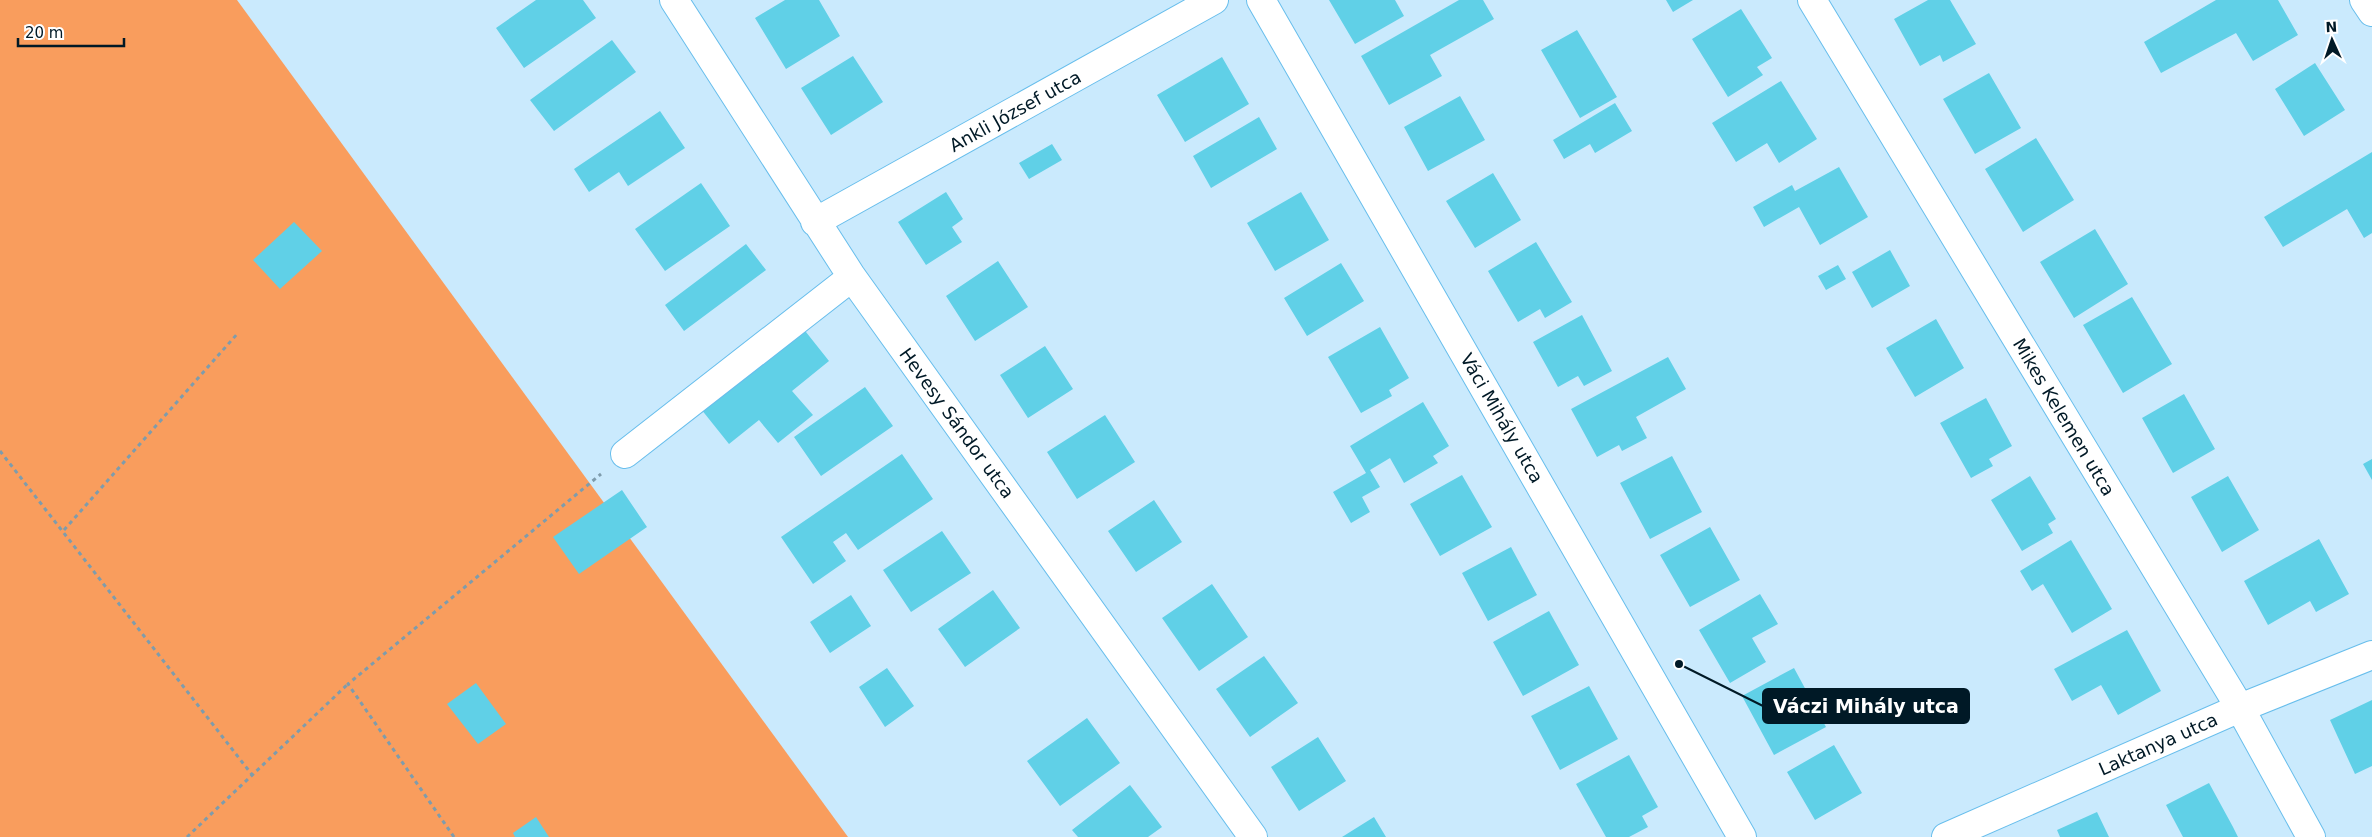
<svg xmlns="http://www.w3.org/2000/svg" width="2372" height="837" font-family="'DejaVu Sans',sans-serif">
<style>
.green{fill:#f99d5d}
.building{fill:#60d0e7}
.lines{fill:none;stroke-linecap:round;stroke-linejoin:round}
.minor-casing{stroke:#68beec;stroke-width:30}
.path{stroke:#7e9cac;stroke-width:3;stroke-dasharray:4 4;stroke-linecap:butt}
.minor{stroke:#fff;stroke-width:28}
.labels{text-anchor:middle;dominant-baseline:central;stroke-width:4.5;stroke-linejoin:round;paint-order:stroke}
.street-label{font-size:18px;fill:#001926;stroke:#fff}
.leader{fill:none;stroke:#001926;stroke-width:2}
.callout-dot{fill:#001926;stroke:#fff;stroke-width:2}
.callout{fill:#001926;stroke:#001926;stroke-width:2}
.callout-label{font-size:19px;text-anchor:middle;font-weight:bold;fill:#fff}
</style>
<rect width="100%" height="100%" fill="#caeafd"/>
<!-- green -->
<path class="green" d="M0,0H237L848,837H0Z"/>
<!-- building -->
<path class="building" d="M536,0H583L596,18L524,68L496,28Z
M785,0H819L840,36L786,69L755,18Z
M1329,0H1395L1404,16L1355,44Z
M1459,0H1483L1494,19L1430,55L1442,76L1389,105L1361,56Z
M1666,0H1693L1673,12Z
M1928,0H1950L1976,44L1943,62L1940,55L1920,66L1894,19Z
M2216,0H2278L2298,35L2253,61L2236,33L2161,73L2144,42Z
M1741,9L1772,58L1757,67L1763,75L1728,97L1692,39Z
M1577,30L1617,97L1580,118L1541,50Z
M612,40L636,72L554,131L530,100Z
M853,56L883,102L831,135L801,88Z
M1222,57L1249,104L1185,142L1157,95Z
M2315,63L2345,110L2304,136L2275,89Z
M1989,73L2021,128L1975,154L1943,99Z
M1781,81L1817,139L1779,163L1767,143L1736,162L1712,123Z
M1460,96L1485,140L1428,171L1404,127Z
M1615,103L1632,131L1595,153L1590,144L1564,159L1553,140Z
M660,111L685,148L628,186L619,172L589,192L574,169Z
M1259,117L1277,149L1211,188L1193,156Z
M2036,138L2074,200L2023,232L1985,169Z
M1052,144L1062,160L1029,179L1019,163Z
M2372,152V233L2364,238L2347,209L2283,247L2264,217Z
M1839,167L1868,217L1820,245L1799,207L1764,227L1753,207L1792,185L1795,191Z
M1493,173L1521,220L1475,248L1446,201Z
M701,183L730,226L665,271L635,229Z
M946,192L963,219L952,227L962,242L926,265L898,222Z
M1301,192L1329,240L1275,271L1247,223Z
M294,222L322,251L280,289L253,260Z
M2095,229L2128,284L2074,318L2040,262Z
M1536,242L1572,302L1545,318L1540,309L1518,322L1488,271Z
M746,244L766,270L684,331L665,305Z
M1890,250L1910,286L1872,308L1852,272Z
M998,261L1028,307L975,341L946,296Z
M1341,263L1364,301L1307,336L1284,298Z
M1838,265L1846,279L1826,290L1818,276Z
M2132,297L2172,364L2123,393L2083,325Z
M1582,315L1612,371L1584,386L1578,376L1558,387L1533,342Z
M1936,319L1964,368L1915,397L1886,348Z
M802,327L829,361L792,391L813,415L778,443L759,420L729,444L701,409Z
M1380,327L1409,378L1389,390L1392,396L1361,413L1328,357Z
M1045,346L1073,389L1028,418L1000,375Z
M1668,357L1686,389L1636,417L1647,438L1622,451L1619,445L1597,457L1571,409Z
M865,387L893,426L821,476L794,437Z
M2184,394L2215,449L2173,473L2142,418Z
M1986,398L2012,446L1989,459L1993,466L1971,478L1940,423Z
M1423,402L1449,446L1433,456L1438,463L1404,483L1390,458L1370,470L1380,487L1362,497L1370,512L1351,523L1333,492L1366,473L1350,446Z
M1105,415L1135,462L1077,499L1047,452Z
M902,454L933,499L858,550L846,533L833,542L846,561L813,584L781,537Z
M1672,456L1702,512L1650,539L1620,483Z
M2372,459V480L2363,464Z
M1462,475L1492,527L1440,556L1410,504Z
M2030,476L2056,519L2048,524L2053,533L2022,551L1991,500Z
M2228,476L2259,530L2222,552L2191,497Z
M622,490L647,527L579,574L553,537Z
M1154,500L1182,542L1136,572L1108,531Z
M1710,527L1740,580L1690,607L1660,555Z
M942,531L971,573L911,612L883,570Z
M2319,539L2349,594L2316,612L2310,601L2268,625L2244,581Z
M2071,540L2112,609L2072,633L2043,584L2032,591L2020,571Z
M1511,547L1537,595L1488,621L1462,573Z
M1212,584L1248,637L1199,671L1162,618Z
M993,590L1020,628L965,667L938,629Z
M1760,594L1778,624L1752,638L1766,662L1730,683L1699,630Z
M851,595L871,626L830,653L810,622Z
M1549,611L1579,665L1523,696L1493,642Z
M2127,630L2161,691L2118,715L2101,685L2072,701L2054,669Z
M1264,656L1298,703L1250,737L1216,689Z
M887,668L914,706L885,727L859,687Z
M1794,668L1826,727L1774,755L1742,696Z
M476,683L506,724L478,744L447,704Z
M1589,686L1618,739L1560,770L1531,716Z
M2372,700V766L2355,774L2330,720Z
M1087,718L1120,763L1060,806L1027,761Z
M1318,737L1346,781L1299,811L1271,767Z
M1834,745L1862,793L1815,820L1787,772Z
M1629,755L1658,807L1642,816L1648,827L1629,837H1606L1576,784Z
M2209,783L2233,827L2238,837H2183L2166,805Z
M1130,785L1162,827L1148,837H1078L1072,830Z
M2097,812L2109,837H2060L2057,830Z
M536,817L549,837H515L513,833Z
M1374,817L1386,837H1342Z"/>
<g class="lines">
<defs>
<path id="minor" d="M674,0L852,277L1253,837
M1261,0L1742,837
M1812,0L2240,708L2311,837
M2364,0L2372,12
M815,222L1214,0
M625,454L852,277
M1946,837L2240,708L2372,655"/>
</defs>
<!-- minor casing -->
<use href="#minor" class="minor-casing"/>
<!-- path -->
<path class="path" d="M0,451L253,776
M64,530L238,333
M187,837L348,684
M454,837L348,684L601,474"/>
<!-- minor -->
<use href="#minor" class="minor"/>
</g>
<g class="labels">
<!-- street labels -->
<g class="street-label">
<text transform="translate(1015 111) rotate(-29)">Ankli József utca</text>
<text transform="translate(2064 417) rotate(59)">Mikes Kelemen utca</text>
<text transform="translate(1502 418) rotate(60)">Váci Mihály utca</text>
<text transform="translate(957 423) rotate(54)">Hevesy Sándor utca</text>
<text transform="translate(2158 744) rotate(-24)">Laktanya utca</text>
</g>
</g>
<!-- callouts -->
<path class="leader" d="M1679 664L1763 706"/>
<circle class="callout-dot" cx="1679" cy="664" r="5"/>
<rect class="callout" x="1763" y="689" width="206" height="34" rx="5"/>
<g class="callout-label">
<text x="1866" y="713">Váczi Mihály utca</text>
</g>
<!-- north arrow -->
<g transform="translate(2332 40) rotate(357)" stroke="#ffffff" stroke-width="4" paint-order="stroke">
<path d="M0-4L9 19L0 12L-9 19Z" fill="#001926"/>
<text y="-8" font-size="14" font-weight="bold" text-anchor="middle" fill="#001926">N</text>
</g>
<!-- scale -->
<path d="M18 38v8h106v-8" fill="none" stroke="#001926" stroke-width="2.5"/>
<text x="25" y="38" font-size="15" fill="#001926" stroke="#ffffff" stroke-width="4" paint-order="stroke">20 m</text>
</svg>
